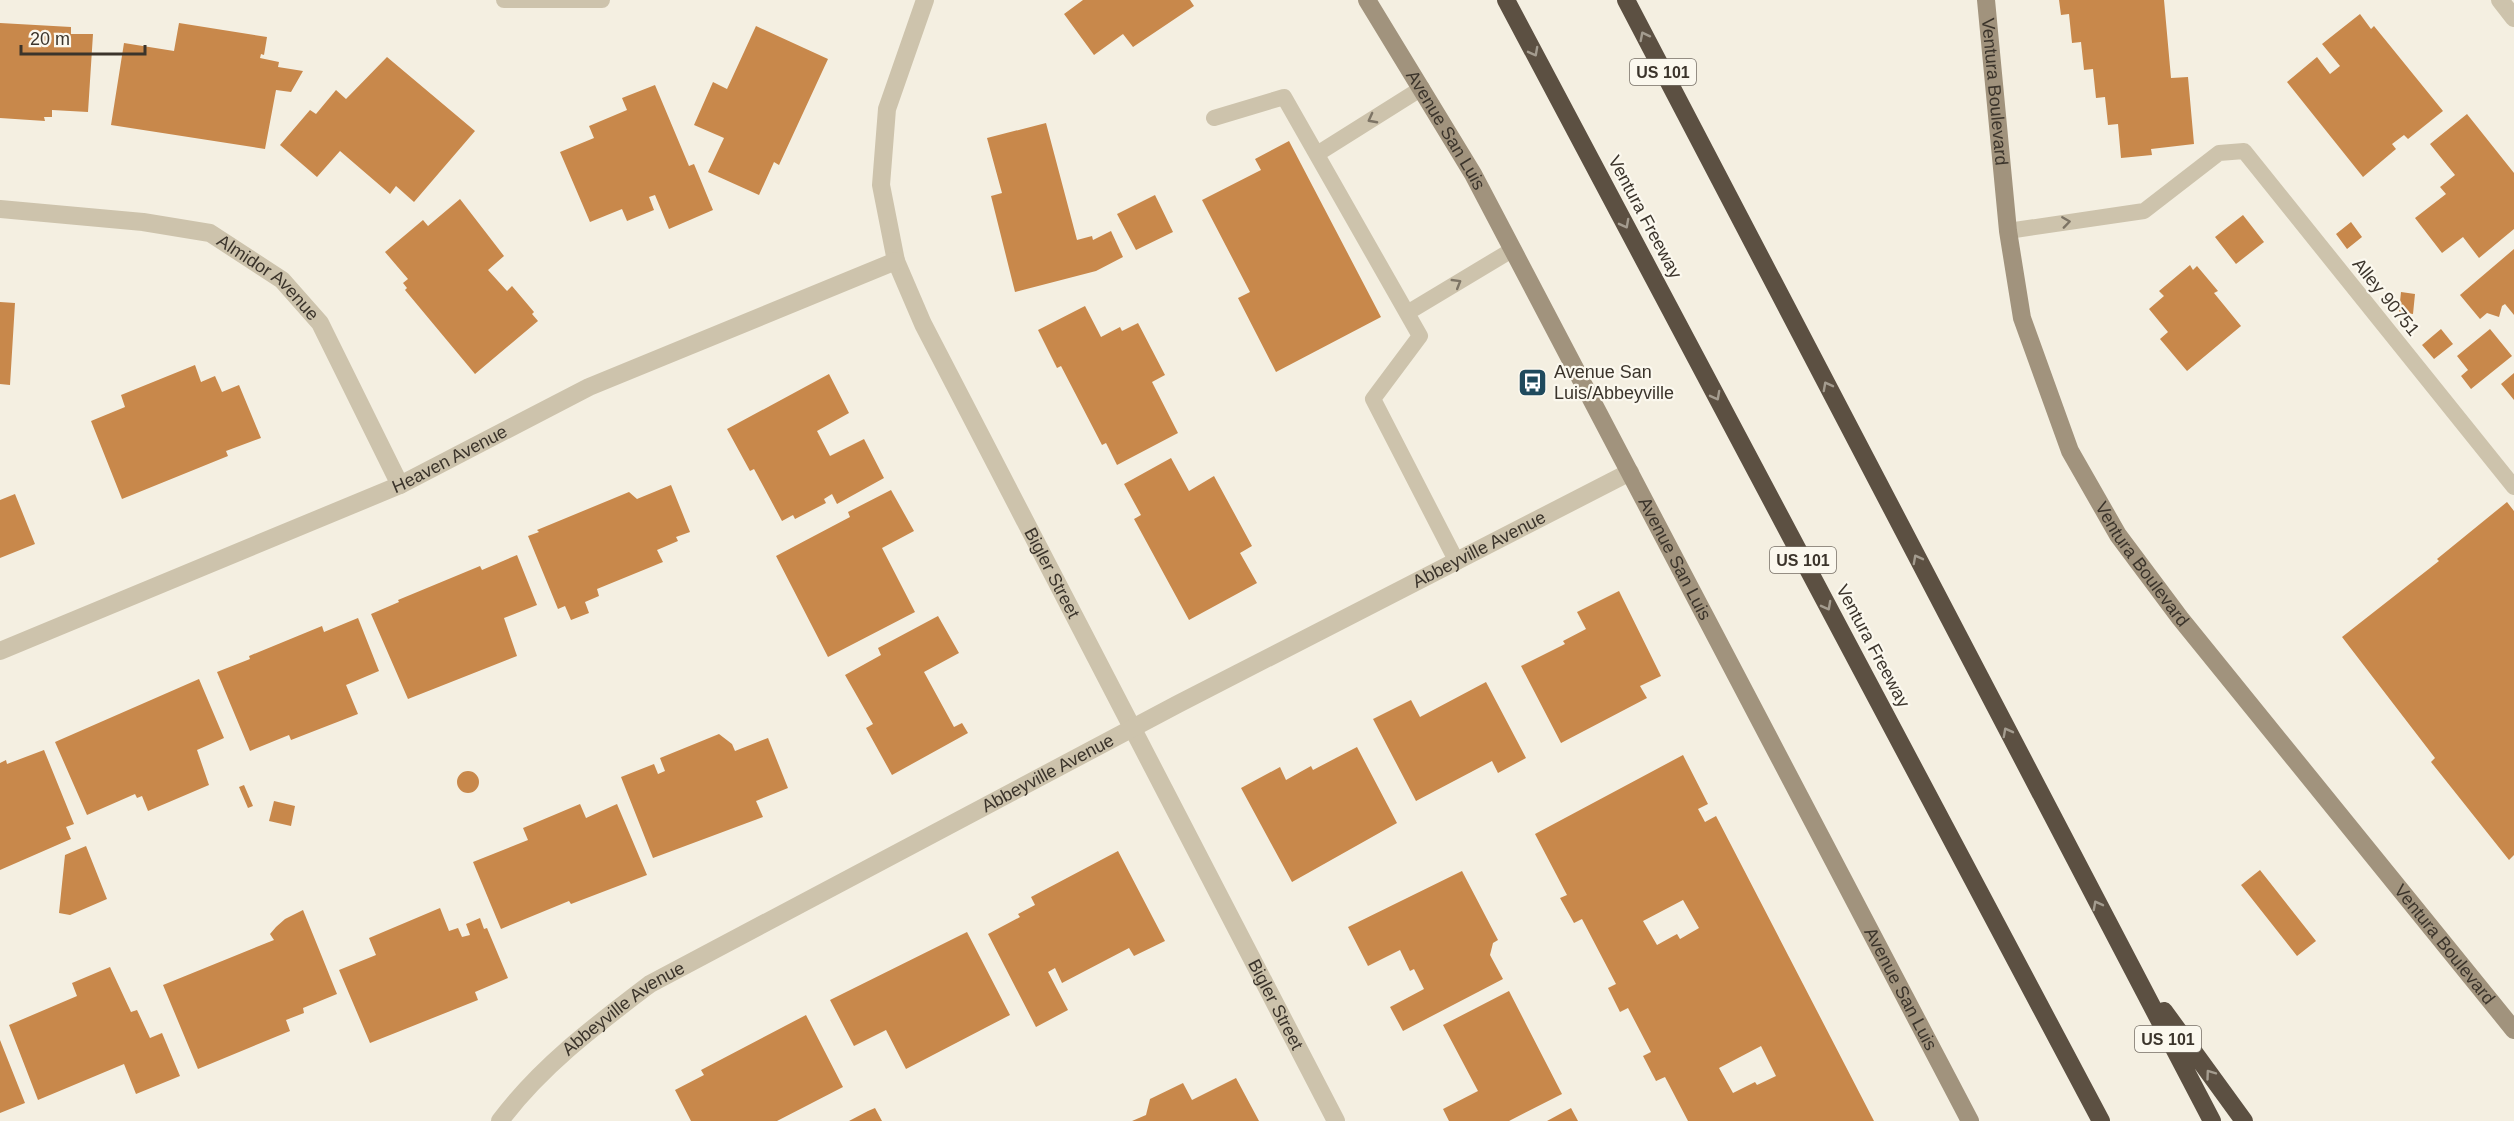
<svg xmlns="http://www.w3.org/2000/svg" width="2514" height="1121" font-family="Helvetica,sans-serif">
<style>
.building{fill:#c8884b;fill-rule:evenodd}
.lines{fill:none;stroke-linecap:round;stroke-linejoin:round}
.lane{stroke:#cdc3ac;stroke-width:16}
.street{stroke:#cdc3ac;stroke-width:18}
.secondary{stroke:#a1937d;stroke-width:18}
.highway{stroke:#5c5042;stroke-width:18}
.oneway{stroke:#a49c8f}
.oneway2{stroke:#7d7465}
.labels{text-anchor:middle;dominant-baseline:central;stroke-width:4.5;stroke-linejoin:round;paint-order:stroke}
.shield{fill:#fbf8ee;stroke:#756f66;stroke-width:1.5}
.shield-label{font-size:16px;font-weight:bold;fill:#3b342b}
.street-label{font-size:18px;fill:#3b342b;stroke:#fbf8ee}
.poi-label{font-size:18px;fill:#3b342b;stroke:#fbf8ee;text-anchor:start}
</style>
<rect width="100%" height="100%" fill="#f4efe1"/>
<!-- building -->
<path class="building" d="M1083,0H1190L1194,6L1133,47L1123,34L1094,55L1064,14Z
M2059,0H2164L2171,78L2188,77L2194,144L2151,149L2152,155L2121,158L2118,124L2108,125L2105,97L2096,98L2093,69L2084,70L2081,42L2072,43L2069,14L2061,15Z
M2360,14L2371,29L2374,26L2443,111L2408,139L2404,135L2392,144L2396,149L2363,177L2287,82L2317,57L2330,74L2340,66L2322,44Z
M0,23L71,27V34H93L88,112L52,110V117H44L45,121L0,118Z
M179,23L267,37L264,55L261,54L260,58L279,62L278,67L303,71L291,92L276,90L265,149L111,125L124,43L174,51Z
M756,26L828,59L779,165L774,162L759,195L708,172L724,138L694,125L713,82L727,89Z
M387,57L475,131L414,202L396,186L390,194L340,151L317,177L280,145L310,110L316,114L336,90L346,99Z
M655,85L689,166L694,164L713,210L669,229L655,195L649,197L654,210L627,221L622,209L590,222L560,152L594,138L589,126L627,110L622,98Z
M2467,114L2514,173V229L2479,258L2463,237L2442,253L2415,218L2446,194L2440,187L2455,175L2430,144Z
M1046,123L1077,240L1092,236L1093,240L1111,231L1123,257L1096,271L1015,292L991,196L1002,193L987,138Z
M1289,141L1381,317L1276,372L1238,298L1250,292L1202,200L1261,170L1255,159Z
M1155,195L1173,232L1136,250L1117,214Z
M460,199L504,256L488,270L507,291L512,286L534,312L532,314L538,321L475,374L405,290L407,288L403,283L408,279L385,252L423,220L428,226Z
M2243,215L2264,242L2236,264L2215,237Z
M2351,222L2362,237L2347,249L2336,234Z
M2514,249V315L2505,304L2502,306L2499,317L2487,313L2480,319L2460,295Z
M2190,265L2193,270L2197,266L2218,291L2214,293L2241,326L2187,371L2160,339L2168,332L2149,309L2164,296L2159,291Z
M2401,292L2415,294L2413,314L2399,312Z
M0,302L15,303L10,385L0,384Z
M1085,306L1101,337L1120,327L1122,331L1138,323L1165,375L1152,382L1178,433L1117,465L1106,443L1102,445L1061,366L1057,368L1038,330Z
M2441,329L2453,344L2434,359L2422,345Z
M2490,329L2512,356L2471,389L2461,376L2468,370L2457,356Z
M195,365L201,382L215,376L222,392L239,385L261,438L226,451L228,456L122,499L91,421L125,407L121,395Z
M2514,373V400L2501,384Z
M829,374L849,413L817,431L830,456L864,439L884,478L837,504L832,494L824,499L826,503L795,519L793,515L782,521L754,469L750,471L727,429Z
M1171,458L1189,491L1214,476L1252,546L1240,553L1257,583L1189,620L1134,519L1141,515L1124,484Z
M671,485L690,532L676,537L678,541L657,550L663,562L597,589L599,596L585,602L589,613L571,620L565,606L558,609L528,536L539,532L537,530L629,492L637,499Z
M891,490L914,531L882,548L915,612L828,657L776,556L850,517L848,512Z
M15,494L35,544L0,558V500Z
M2507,502L2514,511V855L2509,860L2431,762L2435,758L2342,637L2439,561L2437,559Z
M517,555L537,605L504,618L517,656L408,699L371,614L399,602L398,600L480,566L482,570Z
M1619,591L1661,676L1640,686L1647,698L1561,743L1521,666L1565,644L1563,641L1586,629L1577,612Z
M938,616L959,653L924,672L954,727L962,723L968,733L892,775L866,728L873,724L845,675L881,655L878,648Z
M358,618L379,671L346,685L358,714L291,740L289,735L250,751L217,672L250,659L249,656L322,626L324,632Z
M199,679L224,738L197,750L209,785L148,811L142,796L137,798L135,794L87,815L55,742Z
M1486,682L1526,758L1498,773L1492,761L1416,801L1373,719L1411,700L1420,717Z
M719,734L732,744L735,751L768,738L788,788L756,801L763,817L653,858L621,777L654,764L658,774L665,771L660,758Z
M1357,747L1397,823L1292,882L1241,788L1280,767L1286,780L1311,766L1313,770Z
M44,750L74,824L66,827L71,839L0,870V763L6,760L7,764Z
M1683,755L1708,804L1698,809L1705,822L1716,816L1874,1121H1688L1665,1077L1656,1081L1643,1056L1651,1052L1628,1008L1620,1012L1608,988L1616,984L1582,919L1574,923L1560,898L1567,895L1535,834ZM1683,900L1699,928L1680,939L1677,934L1657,945L1643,921ZM1761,1046L1776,1076L1757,1085L1755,1082L1733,1093L1719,1068Z
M457 782a11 11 0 1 1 22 0a11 11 0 1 1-22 0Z
M244,785L253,806L248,808L239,787Z
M274,801L295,806L291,826L269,821Z
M580,804L586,818L617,804L647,875L571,904L569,901L501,929L473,862L528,840L523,828Z
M86,846L107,899L70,915L59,913L65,855Z
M1118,851L1165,941L1134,956L1129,948L1062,983L1055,968L1048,972L1068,1010L1036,1027L988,934L1020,917L1018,914L1035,905L1031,897Z
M2260,870L2316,941L2297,956L2241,885Z
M1462,871L1498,940L1493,943L1490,955L1503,979L1403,1031L1390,1007L1424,989L1414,969L1410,971L1400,950L1368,966L1348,927Z
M440,908L449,931L458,928L462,937L470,935L466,924L480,918L484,929L487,928L508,978L475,992L478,1000L370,1043L339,970L376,955L369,938Z
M303,910L337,994L303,1008L304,1013L286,1020L290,1031L198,1069L163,985L274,940L270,934L276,927L285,919Z
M967,932L1010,1015L906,1069L886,1030L854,1046L830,1000Z
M110,967L131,1012L137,1010L150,1038L162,1033L180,1076L136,1094L124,1064L38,1100L9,1025L77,996L72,983Z
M1509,991L1562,1094L1509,1121H1449L1443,1109L1478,1091L1443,1025Z
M806,1015L843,1087L777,1121H691L675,1090L704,1075L701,1070Z
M0,1040L25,1103L0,1113Z
M1236,1078L1259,1121H1132L1146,1115L1150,1099L1183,1083L1192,1100Z
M875,1108L882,1121H849L868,1111Z
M1571,1108L1578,1121H1547Z"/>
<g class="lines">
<!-- lane -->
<path class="lane" d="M504,0H602
M1214,118L1284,97L1420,336L1373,399L1457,562
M1317,154L1422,88
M2008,231L2144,211L2219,153L2244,151L2514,487
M1407,313L1512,250"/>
<!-- street -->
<g class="street">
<path id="s1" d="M925,0L887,109L881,185L896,261L923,324L1336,1121"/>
<path d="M2500,0L2514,18"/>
<path id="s2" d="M0,209L143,222L210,233L282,280L320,323L400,485"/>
<path id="s3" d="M0,651L400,485L589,387L896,261"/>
<path id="s4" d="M500,1121C541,1066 596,1025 650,984L1178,704L1630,472"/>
</g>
<!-- secondary -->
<g class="secondary">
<path id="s5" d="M1367,0L1473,174L1970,1121"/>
<path id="s6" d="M1986,0L2008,231L2022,318L2070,451L2118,535L2180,618L2514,1030"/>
</g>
<!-- highway -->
<path class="highway" d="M1506,0L2101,1121
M1626,0L2212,1121
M2164,1011L2244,1121"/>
</g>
<!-- one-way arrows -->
<defs><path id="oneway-chevron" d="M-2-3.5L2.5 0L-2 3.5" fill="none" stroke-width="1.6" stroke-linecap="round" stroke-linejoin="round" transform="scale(1.5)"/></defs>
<g class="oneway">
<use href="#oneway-chevron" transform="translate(1644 36) rotate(-117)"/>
<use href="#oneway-chevron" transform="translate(1534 52) rotate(62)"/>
<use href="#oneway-chevron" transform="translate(1625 224) rotate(62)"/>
<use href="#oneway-chevron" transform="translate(1827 386) rotate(-118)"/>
<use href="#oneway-chevron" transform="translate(1716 396) rotate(62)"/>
<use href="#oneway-chevron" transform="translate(1917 559) rotate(-118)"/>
<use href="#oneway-chevron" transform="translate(1827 606) rotate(62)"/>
<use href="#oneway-chevron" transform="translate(2007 732) rotate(-118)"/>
<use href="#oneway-chevron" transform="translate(2097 905) rotate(-118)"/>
<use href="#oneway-chevron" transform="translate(2210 1074) rotate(-126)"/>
</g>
<g class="oneway2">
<use href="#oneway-chevron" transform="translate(1372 119) rotate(152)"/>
<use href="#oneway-chevron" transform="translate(2066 222) rotate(-8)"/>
<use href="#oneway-chevron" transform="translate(1457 283) rotate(-31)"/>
</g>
<!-- icons -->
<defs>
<symbol id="bus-square" viewBox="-11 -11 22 22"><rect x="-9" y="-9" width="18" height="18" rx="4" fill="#1f4a5d" stroke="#fbf8ee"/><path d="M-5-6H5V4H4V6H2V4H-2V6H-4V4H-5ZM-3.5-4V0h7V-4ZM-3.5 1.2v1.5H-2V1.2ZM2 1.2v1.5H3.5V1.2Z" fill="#fff"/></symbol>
</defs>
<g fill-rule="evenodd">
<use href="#bus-square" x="1516" y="366" width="33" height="33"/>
</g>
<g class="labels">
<!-- shield labels -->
<g class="shield">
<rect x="1630" y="59" width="66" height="26" rx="4.5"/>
<rect x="1770" y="547" width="66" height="26" rx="4.5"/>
<rect x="2135" y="1026" width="66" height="26" rx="4.5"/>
</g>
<g class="shield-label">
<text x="1663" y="72">US 101</text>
<text x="1803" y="560">US 101</text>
<text x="2168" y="1039">US 101</text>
</g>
<!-- street labels -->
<g class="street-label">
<text stroke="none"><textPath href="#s6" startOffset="92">Ventura Boulevard</textPath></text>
<text stroke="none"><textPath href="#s5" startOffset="152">Avenue San Luis</textPath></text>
<text transform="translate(1645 217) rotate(62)">Ventura Freeway</text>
<text stroke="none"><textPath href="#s2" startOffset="285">Almidor Avenue</textPath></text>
<text transform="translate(2386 297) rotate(51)">Alley 90751</text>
<text stroke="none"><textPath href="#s3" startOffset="489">Heaven Avenue</textPath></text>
<text stroke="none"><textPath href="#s4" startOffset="1140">Abbeyville Avenue</textPath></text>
<text stroke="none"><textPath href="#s5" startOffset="638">Avenue San Luis</textPath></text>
<text stroke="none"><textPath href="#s6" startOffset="596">Ventura Boulevard</textPath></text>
<text stroke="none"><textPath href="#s1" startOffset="618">Bigler Street</textPath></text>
<text transform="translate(1873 646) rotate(62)">Ventura Freeway</text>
<text stroke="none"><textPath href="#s4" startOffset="654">Abbeyville Avenue</textPath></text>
<text stroke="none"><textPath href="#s6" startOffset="1082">Ventura Boulevard</textPath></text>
<text stroke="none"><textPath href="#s5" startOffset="1124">Avenue San Luis</textPath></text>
<text stroke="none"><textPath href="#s1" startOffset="1104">Bigler Street</textPath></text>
<text stroke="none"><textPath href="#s4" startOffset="168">Abbeyville Avenue</textPath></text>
</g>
<!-- poi labels -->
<g class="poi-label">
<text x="1554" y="372">Avenue San<tspan x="1554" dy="21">Luis/Abbeyville</tspan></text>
</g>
</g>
<!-- scale -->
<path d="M21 45v9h124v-9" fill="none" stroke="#3b342b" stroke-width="3"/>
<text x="30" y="45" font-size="18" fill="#3b342b" stroke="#fbf8ee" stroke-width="4.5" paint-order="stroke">20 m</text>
</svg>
